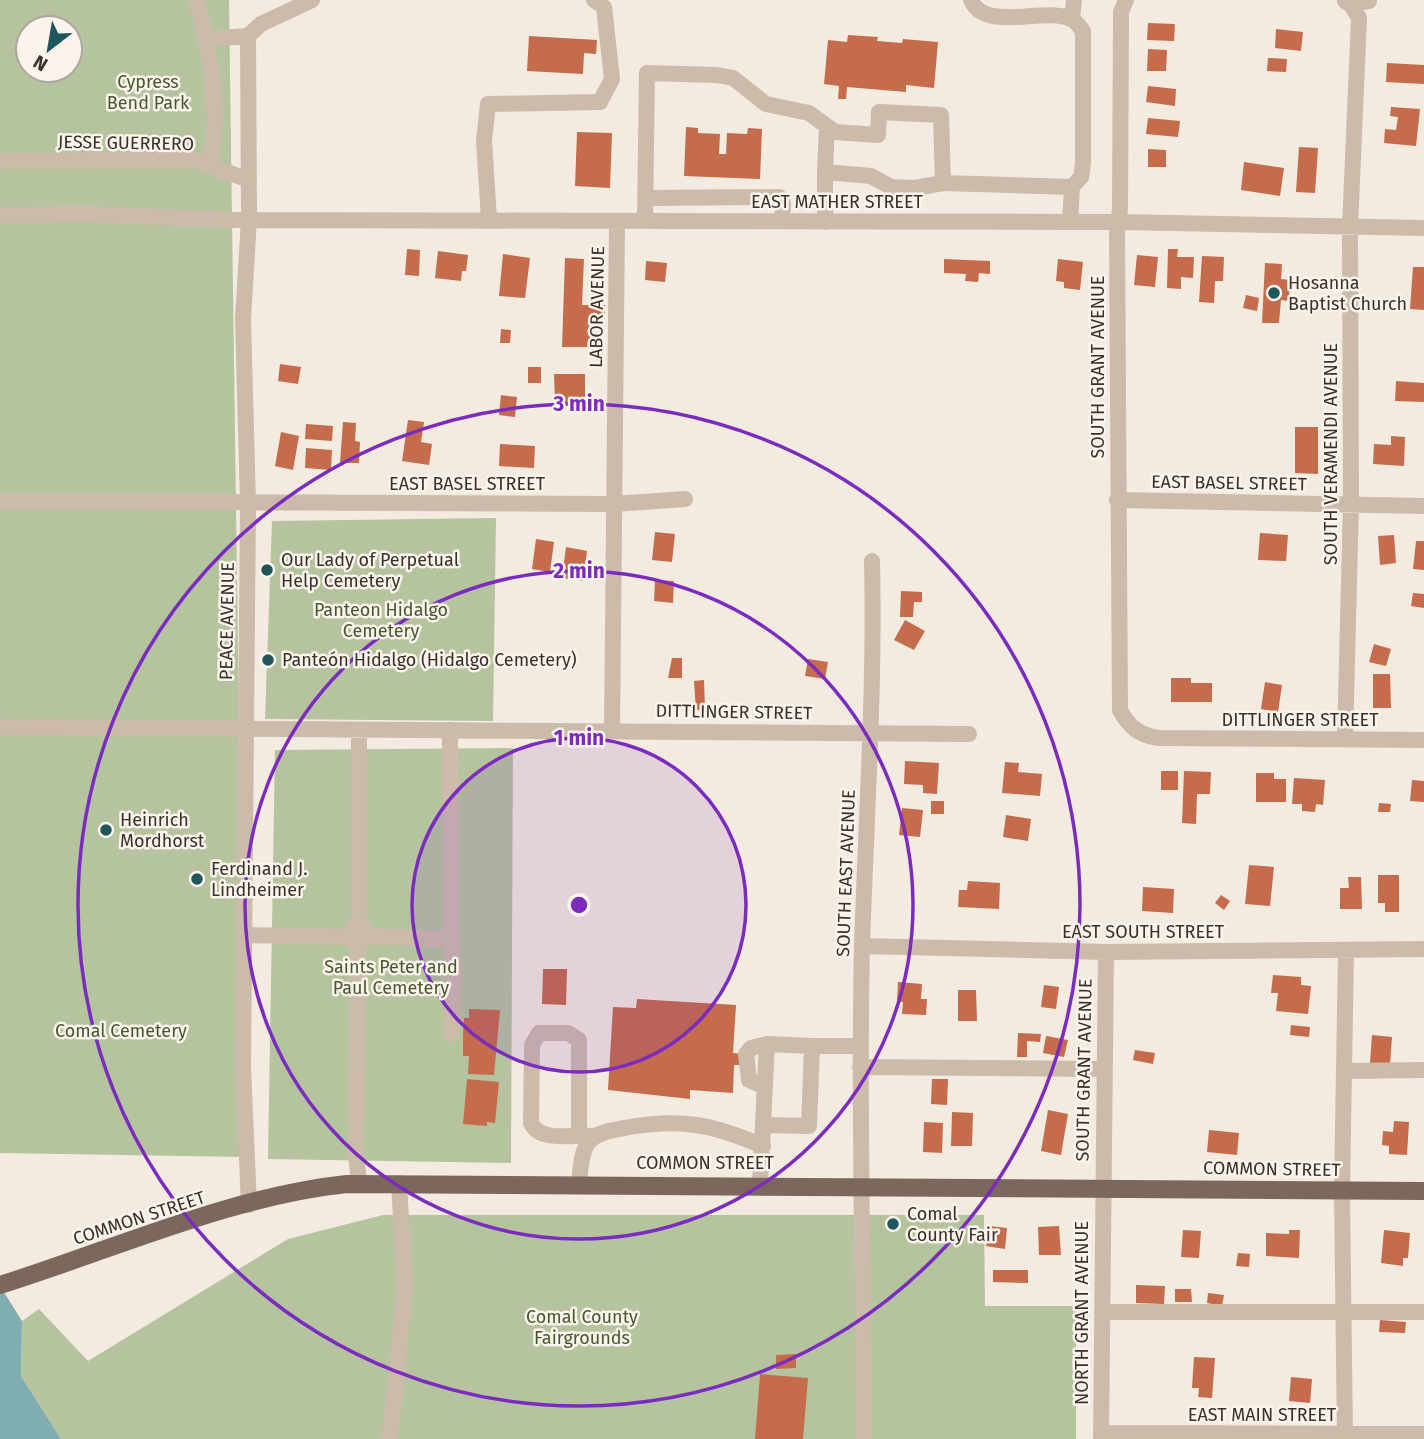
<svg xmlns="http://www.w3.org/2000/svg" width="1424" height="1439" font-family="'Fira Sans',sans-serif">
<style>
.green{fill:#b6c39f;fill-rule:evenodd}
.water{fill:#7fadb0}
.building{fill:#c56c4c}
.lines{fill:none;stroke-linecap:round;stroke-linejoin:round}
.minor{stroke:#ccbbab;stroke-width:16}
.major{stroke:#7b675c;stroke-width:18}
.ring{fill:none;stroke:#7b2cbf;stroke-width:3.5}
.poi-dot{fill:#20565b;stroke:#faf4ed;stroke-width:2.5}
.labels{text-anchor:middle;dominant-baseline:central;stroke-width:5;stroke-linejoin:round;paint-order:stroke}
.park-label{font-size:18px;fill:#48582e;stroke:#faf4ed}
.street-label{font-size:18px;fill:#3a302a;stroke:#faf4ed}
.poi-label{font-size:18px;fill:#3a302a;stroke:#faf4ed;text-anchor:start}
.centre{fill:#7b2cbf;stroke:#faf4ed;stroke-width:3.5}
.ring-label{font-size:21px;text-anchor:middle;font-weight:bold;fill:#7b2cbf;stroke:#faf4ed;stroke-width:5;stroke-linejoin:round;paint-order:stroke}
</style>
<rect width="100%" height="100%" fill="#f3eae0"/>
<!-- green -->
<path class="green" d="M0,0H229L245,1157L0,1153ZM28,28H70V70H28Z
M496,518L493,721L265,719L272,521Z
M513,748L511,1163L268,1159L275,750Z
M383,1215H984L985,1306H1076V1439H61L21,1376L22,1321L39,1309L88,1361L288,1239Z"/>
<!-- water -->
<path class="water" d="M0,1286L22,1321L21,1376L61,1439H0Z"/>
<!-- building -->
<path class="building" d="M1148,23L1175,24L1174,41L1147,40Z
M1276,29L1303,32L1301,51L1275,48Z
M848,35L878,37L877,41L902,43L903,39L938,42L934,88L906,85V92L847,87L846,99H838L839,86L824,84L828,40L847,42Z
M529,36L597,40L596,54L584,53L583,74L527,71Z
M1148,49L1167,50L1166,71H1147Z
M1268,58L1287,59L1286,72L1267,71Z
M1387,63L1424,65V84L1386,82Z
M1148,86L1176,89L1175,106L1146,102Z
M1391,107L1420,109L1416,146L1384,143L1385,129L1396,130L1398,117L1390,116Z
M1148,118L1180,121L1178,137L1146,134Z
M686,127L698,128V133L720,134L719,154H726L727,133L747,134L748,128L762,129L760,179L684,176Z
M577,132L612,133L610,188L575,186Z
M1299,147L1318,148L1315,193L1296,192Z
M1148,149L1166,150V167H1148Z
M1244,162L1284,168L1280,196L1241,190Z
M407,249L420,250L419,276L405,275Z
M1168,249H1178L1177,257H1194L1193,278L1181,277V289L1167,288Z
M438,251L468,255L466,271H462L461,281L435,278Z
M503,254L530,258L525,298L499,296Z
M1137,255L1158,257L1155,287L1134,285Z
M1202,256L1224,257L1223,281H1215L1214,303L1199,302Z
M565,258L584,259L582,305H605V319H590V347H562Z
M944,259L990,261V274L979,273L978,282L965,281L966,274L944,273Z
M1058,259L1083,262L1080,290L1064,288V282L1056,281Z
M646,261L667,263L665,282L645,280Z
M1265,263L1282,264L1281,279L1290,280L1289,301L1281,300L1279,323H1262Z
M1413,267H1424V310L1410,309Z
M1246,295L1259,298L1257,311L1243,308Z
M501,329L511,330L510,343H500Z
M280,364L301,367L298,384L278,381Z
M528,367H541V383H528Z
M554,374H585V403H555Z
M1396,381L1424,383V402L1395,401Z
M501,395L517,397L515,417L499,415Z
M408,420L424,422L421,442L432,444L429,465L402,461Z
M343,422L356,423L355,441L360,442L359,463H340Z
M306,424L333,426L332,441L305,439Z
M1295,427H1318V474L1295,473Z
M281,432L299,436L293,470L275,466Z
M1391,436L1405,437L1404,466L1373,464L1374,444L1391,445Z
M500,444L535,446L534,468L499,466Z
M306,448L332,450L331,470L305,468Z
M655,532L675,534L672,562L652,560Z
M1260,533L1288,535L1286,561L1258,560Z
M1394,535L1396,563L1380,565L1378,536Z
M536,539L554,542L550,572L532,569Z
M1416,541H1424V570L1413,569Z
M566,547L587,551L583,581L562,578Z
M655,580L674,581L673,603L654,601Z
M901,591L922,592V602H914L913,617H900Z
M1413,593L1424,594V608L1411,606Z
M905,620L925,631L914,650L894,640Z
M1374,644L1391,649L1386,666L1369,662Z
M672,658H682V678H668Z
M808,659L828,662L825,679L805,676Z
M1373,674H1390L1391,708H1373Z
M1171,678H1191V683H1212V702H1171Z
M704,680L705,710H696L694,681Z
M1265,682L1282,685L1278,712L1261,709Z
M905,761L939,763L937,794L923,793V785L904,784Z
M1005,762L1019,763L1018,772L1042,774L1040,796L1002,793Z
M1161,771H1178V790H1161Z
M1184,771L1211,772L1210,794H1197L1196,824L1182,823Z
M1256,773H1274V779H1286V802H1256Z
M1294,778L1325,780L1323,805L1316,804L1315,812L1302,811V804H1292Z
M1412,780L1424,781V802L1410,801Z
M931,801H944V814H931Z
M1379,803L1391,804L1390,812H1378Z
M902,808L923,810L920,837L899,835Z
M1006,815L1031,819L1028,841L1003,837Z
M1249,865L1274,867L1270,906L1245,904Z
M1378,875H1399V912H1385V903H1378Z
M1348,877H1361L1362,909H1340V888H1349Z
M968,881L1000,883L999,909L958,907L959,890H967Z
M1143,887L1174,889L1173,913L1142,911Z
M1221,895L1230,901L1224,910L1215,903Z
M543,969H567L566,1005L542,1004Z
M1273,975L1301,977V985L1311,986L1308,1014L1276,1011L1278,993H1271Z
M898,982L922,984L921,999H927L926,1015L902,1014L903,1002H897Z
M1044,985L1059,987L1056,1009L1041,1007Z
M958,990H976L977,1021H958Z
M637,999L736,1005L733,1053L745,1054L744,1065H734L733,1093L690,1090V1099L608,1090L613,1007L636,1008Z
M469,1009L500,1010L494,1075L468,1074L469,1056H463V1036L464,1018H469Z
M1291,1025L1310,1027L1309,1037L1290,1035Z
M1018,1033L1041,1034L1040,1042L1027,1041V1057H1017Z
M1372,1035L1392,1037L1390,1064L1370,1063Z
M1046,1036L1068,1040L1064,1057L1043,1053Z
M1135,1050L1155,1053L1153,1064L1133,1060Z
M467,1079L499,1082L495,1123L487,1122V1126L463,1124Z
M932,1079H948L947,1105L931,1104Z
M1048,1110L1068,1114L1061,1155L1041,1151Z
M952,1112L973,1113L972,1146H951Z
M1394,1121L1409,1122L1407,1155L1389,1154V1146L1382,1145L1383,1131L1393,1132Z
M924,1122L943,1123L942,1153L923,1152Z
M1209,1130L1239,1133L1237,1155L1207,1152Z
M989,1226L1007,1228L1005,1249L986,1246Z
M1059,1226L1061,1255H1039L1038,1227Z
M1183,1230L1201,1231L1199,1258L1181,1257Z
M1289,1230H1300L1299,1258L1266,1256V1233L1289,1234Z
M1384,1230L1410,1233L1408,1258H1403V1266L1381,1263Z
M1238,1253L1250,1254L1249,1267L1236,1266Z
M993,1270H1028V1283L993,1282Z
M1136,1285L1165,1286L1164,1304L1136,1303Z
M1175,1289H1191L1192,1302H1175Z
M1208,1293L1224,1295L1222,1306L1207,1303Z
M1380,1320L1406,1322L1405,1333L1379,1332Z
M796,1354V1368L776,1369V1355Z
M1194,1357L1215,1358L1212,1398L1198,1397L1199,1388H1192Z
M760,1374L808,1378L803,1439H755Z
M1291,1377L1312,1379L1310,1403L1289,1401Z"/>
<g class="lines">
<!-- minor -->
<path class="minor" d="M197,0C209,53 223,112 209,165
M971,0C985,33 1044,6 1071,19C1076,21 1080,27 1083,31V163L1081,177L1072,187
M1126,0L1121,12L1120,209L1117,234L1120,710C1129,727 1139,735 1158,738L1424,740
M1345,1L1351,5L1369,1
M1072,19L1074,0
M248,36L249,219L243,319L248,504L243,1067L249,1205
M205,39L248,36L261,24L312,0
M827,126L825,172L871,176L891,187L915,188L943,183
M0,161L194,160L249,180
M825,172V222
M645,198L779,197L783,204L782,221
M0,215L89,214L231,220L1119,222L1424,228
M489,219L484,141L488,104L600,102L612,79L604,7L594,0
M645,220L647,73L717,75L733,78L766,104L809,113L835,132L878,135L879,112L941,115L943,183L1072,187L1070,222
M1117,500L1424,506
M0,501L614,504L685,499
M0,727L969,734
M612,730L617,221
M1345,739L1351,504L1350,228L1359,18L1351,5
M359,926V730
M244,935L349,937
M366,936L451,939L450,730
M451,939L454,977L451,1034
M358,944L349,937L354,926L364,928L366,936L358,944L356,1152L359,1184
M862,946L1106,952L1424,949
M812,1046H861
M860,1067L1104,1069
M1344,1071L1424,1070
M765,1087L749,1080L746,1054L751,1048L767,1044
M579,1134V1040L568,1033H539L532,1045L531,1123C540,1143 575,1134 595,1136
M579,1184C581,1168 580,1148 593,1138C602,1131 619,1129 630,1127C683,1118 714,1125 763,1146
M760,1185L767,1044L812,1046L809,1126L764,1125
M1102,1312H1424
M1101,1433L1424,1434
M390,1439L405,1288L399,1183
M864,1439C864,1275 858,1111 862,947C866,818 875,690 872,561
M1101,1439L1106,952
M1345,1439L1342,1191L1346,950"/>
<!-- major -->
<path class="major" d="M0,1285C112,1250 231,1196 347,1184L1424,1191"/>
</g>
<!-- distance rings -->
<circle cx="579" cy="905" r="167" fill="#7b2cbf" fill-opacity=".12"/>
<g class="ring">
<circle cx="579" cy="905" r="167"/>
<circle cx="579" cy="905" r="334"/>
<circle cx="579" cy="905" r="501"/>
</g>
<!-- markers -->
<g class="poi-dot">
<circle cx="1274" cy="293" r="7"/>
<circle cx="267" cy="570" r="7"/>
<circle cx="268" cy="660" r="7"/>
<circle cx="106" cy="830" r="7"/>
<circle cx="197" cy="879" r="7"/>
<circle cx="893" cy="1224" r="7"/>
</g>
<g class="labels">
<!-- park labels -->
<g class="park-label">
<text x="148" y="82">Cypress<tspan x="148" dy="21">Bend Park</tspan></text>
<text x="381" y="610">Panteon Hidalgo<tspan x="381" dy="21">Cemetery</tspan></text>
<text x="391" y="967">Saints Peter and<tspan x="391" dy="21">Paul Cemetery</tspan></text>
<text x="121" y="1031">Comal Cemetery</text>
<text x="582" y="1317">Comal County<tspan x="582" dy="21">Fairgrounds</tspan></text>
</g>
<!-- street labels -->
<g class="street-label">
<text transform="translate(126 143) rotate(1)">JESSE GUERRERO</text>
<text x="837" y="202">EAST MATHER STREET</text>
<text transform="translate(597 307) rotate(-89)">LABOR AVENUE</text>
<text transform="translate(1098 367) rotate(-90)">SOUTH GRANT AVENUE</text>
<text transform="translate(1331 454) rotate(-90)">SOUTH VERAMENDI AVENUE</text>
<text transform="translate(1229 483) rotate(1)">EAST BASEL STREET</text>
<text x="467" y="484">EAST BASEL STREET</text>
<text transform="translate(227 621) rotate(-89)">PEACE AVENUE</text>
<text transform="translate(734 712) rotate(1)">DITTLINGER STREET</text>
<text x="1300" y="720">DITTLINGER STREET</text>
<text transform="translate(846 873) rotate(-88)">SOUTH EAST AVENUE</text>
<text x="1143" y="932">EAST SOUTH STREET</text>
<text transform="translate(1084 1070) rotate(-89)">SOUTH GRANT AVENUE</text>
<text x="705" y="1163">COMMON STREET</text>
<text transform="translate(1272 1169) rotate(1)">COMMON STREET</text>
<text transform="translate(139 1218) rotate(-18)">COMMON STREET</text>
<text transform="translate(1082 1313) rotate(-90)">NORTH GRANT AVENUE</text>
<text x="1262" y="1415">EAST MAIN STREET</text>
</g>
<!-- poi labels -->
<g class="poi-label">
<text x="1288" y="283">Hosanna<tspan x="1288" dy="21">Baptist Church</tspan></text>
<text x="281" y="560">Our Lady of Perpetual<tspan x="281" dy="21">Help Cemetery</tspan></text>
<text x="282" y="660">Panteón Hidalgo (Hidalgo Cemetery)</text>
<text x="120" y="820">Heinrich<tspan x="120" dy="21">Mordhorst</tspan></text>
<text x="211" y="869">Ferdinand J.<tspan x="211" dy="21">Lindheimer</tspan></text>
<text x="907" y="1214">Comal<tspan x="907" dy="21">County Fair</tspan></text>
</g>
</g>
<circle cx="579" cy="905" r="10" class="centre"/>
<g class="ring-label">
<text x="579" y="411">3 min</text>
<text x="579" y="578">2 min</text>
<text x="579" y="745">1 min</text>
</g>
<!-- north arrow -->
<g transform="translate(49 49) rotate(211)"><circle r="33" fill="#faf4ed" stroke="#ada69f" stroke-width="2"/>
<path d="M0-5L12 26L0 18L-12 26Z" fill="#20565b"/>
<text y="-10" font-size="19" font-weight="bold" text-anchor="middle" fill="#3a302a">N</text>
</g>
</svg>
